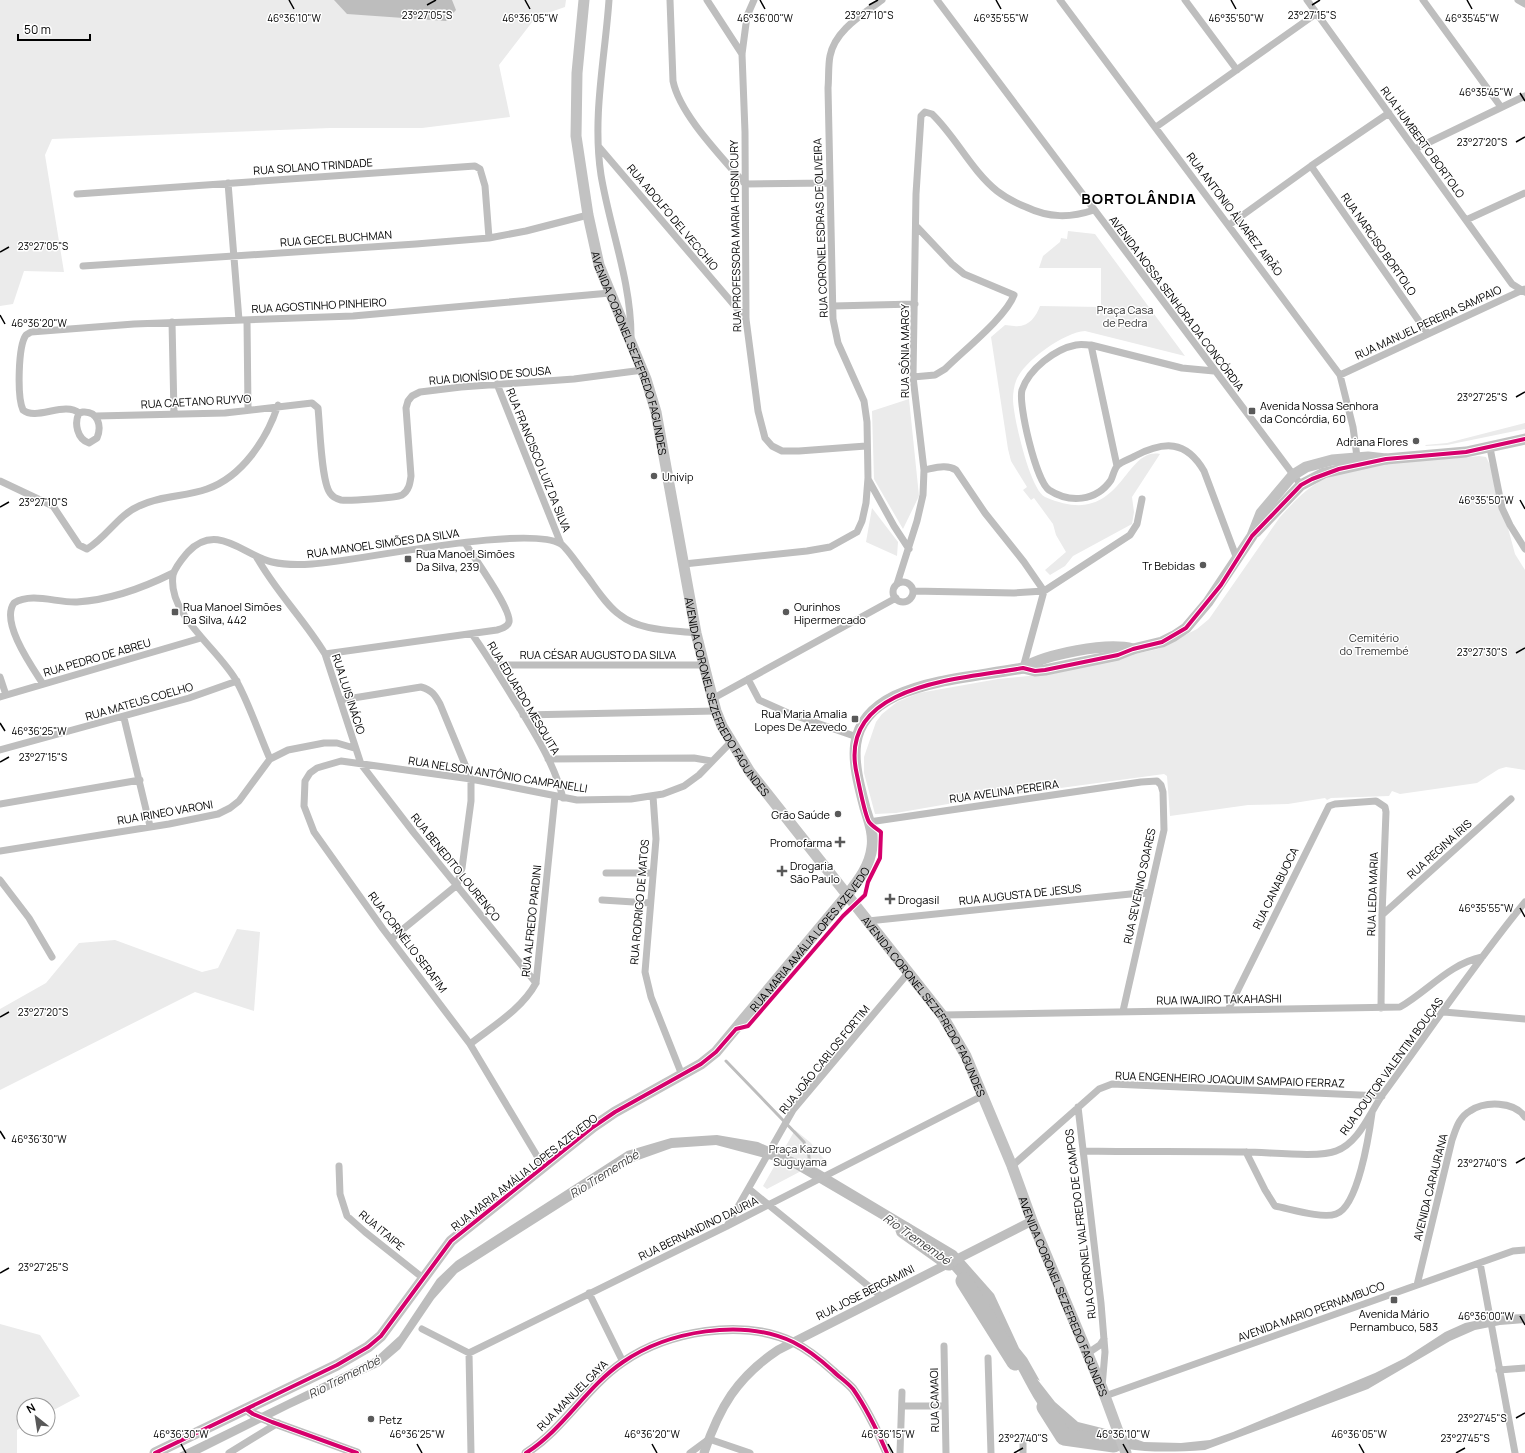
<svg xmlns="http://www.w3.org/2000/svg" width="1525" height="1453" font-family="Manrope,sans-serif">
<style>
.green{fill:#ebebeb}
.water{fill:#bdbdbd}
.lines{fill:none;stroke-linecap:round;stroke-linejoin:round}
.stream{stroke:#bdbdbd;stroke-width:3}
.river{stroke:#bdbdbd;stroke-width:17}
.minor{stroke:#bebebe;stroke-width:7}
.tertiary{stroke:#bebebe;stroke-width:9}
.secondary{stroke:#c2c2c2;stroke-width:11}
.cycleway-casing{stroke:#fff;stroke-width:6}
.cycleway{stroke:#d6006c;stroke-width:4}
.ticks{fill:none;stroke:#000;stroke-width:1.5}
.poi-dot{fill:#595959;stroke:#fff;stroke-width:1.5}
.labels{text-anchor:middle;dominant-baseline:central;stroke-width:3;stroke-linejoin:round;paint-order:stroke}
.street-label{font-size:11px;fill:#000;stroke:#fff}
.park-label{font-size:11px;fill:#313131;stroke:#fff}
.poi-label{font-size:11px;fill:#000;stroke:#fff;text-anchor:start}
.water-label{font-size:12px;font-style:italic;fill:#424242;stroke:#fff}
.district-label{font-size:15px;font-weight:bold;letter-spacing:1px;fill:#000;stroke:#fff}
.ticks-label{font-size:10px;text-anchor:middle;fill:#000;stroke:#fff;stroke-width:3;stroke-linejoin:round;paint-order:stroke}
</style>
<rect width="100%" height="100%" fill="#fff"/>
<!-- green -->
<path class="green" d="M0,0H566L565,7L536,17L499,65L510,117L422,128H330L52,139L45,155L64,272L24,271L13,304L0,306Z
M1068,231L1095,234L1185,356L1085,331C1065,332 1023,361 1016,381C1014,386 1013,393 1013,399C1013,416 1030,490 1045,497C1123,531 1122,447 1160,454L1132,497L1134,512L1132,524L1073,556L1065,566L1050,575L1045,570L1066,552L1056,535L1053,524L1034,498L1031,500L1023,490L1027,487L1011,461L1008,449L991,337L1005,325C1008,325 1011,326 1014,326C1028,328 1036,317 1040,306L1101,307V268H1039L1043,256L1060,242L1061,238L1067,239Z
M909,399L919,496L903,529L874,479L872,411Z
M1525,423V429L1447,445L1426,446L1425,445L1447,443Z
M1479,456L1486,457L1491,467L1498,506L1508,528L1515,554L1525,570V770L1506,767L1499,769L1477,783L1400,794L1392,791L1389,796L1331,798L1327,800L1325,798L1288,804L1248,805L1170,816L1167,776L1164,774L971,800L896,813L875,814L864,773V757L876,722L882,714L897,702L919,693L998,679L1038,675L1158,649L1197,629L1209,619L1280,517C1292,504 1304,490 1319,482C1357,461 1435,461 1479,456Z
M872,508L898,542L897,556L866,542Z
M237,929L260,932L254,1011L195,992L0,1090V1009L46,983L79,943L115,940L202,972L218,968Z
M795,1130L811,1143L824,1159L767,1189L763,1186Z
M0,1324L40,1335L80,1396L48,1413V1405H24V1426L17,1430V1453H0Z"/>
<!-- water -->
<path class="water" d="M334,0H452L456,10L446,21L347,14Z
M717,1135L758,1142L817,1168L956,1251L994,1294L1019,1348L1027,1358L1040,1381L1037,1379L1055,1402L1078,1422L1110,1430L1144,1442L1181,1443L1210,1440L1233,1432L1375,1373L1405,1358L1445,1332L1465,1323L1503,1315L1525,1314V1323L1500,1325L1475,1330L1450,1341L1368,1389L1205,1450C1159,1453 1126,1453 1083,1438C1073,1434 1063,1432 1055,1425C1037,1409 1026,1383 1014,1362C990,1319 964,1275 925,1245L787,1164L716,1145L672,1148L630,1163L457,1273L434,1299L400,1349L380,1366L290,1408L200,1453H179L376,1357L399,1336L437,1279L456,1261L627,1151L671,1138Z"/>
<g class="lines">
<!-- stream -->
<path class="stream" d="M726,1061L804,1142L809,1156V1164"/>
<!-- river -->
<path class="river" d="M904,1230L949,1262
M964,1281L1015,1362
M1045,1407L1064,1437L1114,1444"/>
<!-- minor -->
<path class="minor" d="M609,0C605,58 592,117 601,175C610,229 631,281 631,336
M670,0L673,81C680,115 722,157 745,184L830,183
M707,0L742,54
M754,0L747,16L742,54L745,132L746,319L758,411L765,438L772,446L782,451H799L866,446
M937,0L1301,485
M1060,0L1340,375L1353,427L1357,457
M1185,0L1237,70
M1307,0L1512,284L1525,292
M1423,0L1501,107
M1518,0L1525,4
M1156,127L1317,13
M599,147L746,319
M1415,149L1525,96
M1311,166L1428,334
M228,183L239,320
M77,194L475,166L480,169L485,186L489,238
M1466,220L1525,193
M1229,225L1311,166L1389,113
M83,266L416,244L489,238L526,231L588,215
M833,306L915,304
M247,320L248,410
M172,322L174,414
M1091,345L1117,466
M1214,371L1182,368L1091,345C1086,345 1081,344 1076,345C1055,349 1029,369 1022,390C1018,404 1036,481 1049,490C1069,503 1096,502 1111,480C1113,476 1114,470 1117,466C1120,462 1130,459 1135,456C1164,441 1186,440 1204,471L1237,559
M1340,375L1525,289
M913,377L935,375L945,369C964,350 1006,317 1014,295L964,274L952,264L917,227
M497,384L561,544
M83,412C98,411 102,426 97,438L89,443C77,439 74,423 79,413Z
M79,413C65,401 36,421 23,410C17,397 18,346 26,335L31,332L134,324L353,316L610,293
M96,416L225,413L312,403L318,408C320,426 321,481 330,493C332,496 337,499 341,500C349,501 395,498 402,495C409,491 410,483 411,476L406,408L408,401L412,396L420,392L461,387L574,379L643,370
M1490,448L1502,508L1510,525L1525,549
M924,470C935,468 947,464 956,470L985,513L1024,562L1044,591L1023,668
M868,479L894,526L909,549
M0,481L53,506L79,545L87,549C107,537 118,515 139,506C161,495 185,497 207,489C242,477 267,439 278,405
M256,556C275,591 304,619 325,654L361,764L414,833L536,983
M684,564L807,551L830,547L857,532L862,521L866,503L868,478L867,422L864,401L838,343L833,319L828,88C829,78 828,66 830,56C835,30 862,15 882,0
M893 592a10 10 0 1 1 20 0a10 10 0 1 1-20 0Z
M897,584L917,521L923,495L924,470L913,377L916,194L921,116L925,112L932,114C956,137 971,170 997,191C1006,198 1016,203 1026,207C1049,218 1070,218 1094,210
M913,591L1014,593L1044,591L1130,535L1137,524L1142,499
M472,634C489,658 504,684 520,709C537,737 555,766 563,798
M325,654L497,630C501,629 508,627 509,622C512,610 473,556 465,543
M493,665H704
M0,677L6,695
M748,679L759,700L788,713L857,737
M43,684C32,667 0,622 14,603C32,592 57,603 77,602C109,600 145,587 173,573
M0,697L201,638
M712,699L896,598
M341,700L421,687C432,690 435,695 440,704L471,779V801L462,868L457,885L391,939
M523,715L716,711
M124,718L150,826
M0,750L189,698L237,681
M270,759C259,734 250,706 237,682C220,650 167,615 173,575C175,567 183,558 188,552C217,522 243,555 272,562C285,565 299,565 312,564C359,561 527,524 561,544C568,549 580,568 586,575C596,588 606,605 620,615C640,631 671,630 696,633
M548,759L694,758L711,761
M653,796L656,839L645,972L651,997L682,1075
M0,804L140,780
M869,822L1141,782L1157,781L1161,785L1163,792L1164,830L1123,1011
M0,851L169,824L218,814L230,808L239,801L270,759L288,750L324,743H337L354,748
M606,873H653
M0,880L29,918L52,957
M602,900L650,903
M1382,915L1511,799
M868,921L1150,892
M1228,1010L1329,806L1335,804L1376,801L1385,807L1386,812L1382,915L1381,1008
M1444,1012L1525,1019
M942,1015L1400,1007C1428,991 1449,964 1482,957
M470,1044C493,1026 522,1009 536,983L555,796
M1078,1107L1101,1303L1105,1352L1102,1387
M1083,1151C1137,1152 1192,1151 1246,1152C1267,1152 1320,1158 1336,1151C1359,1143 1370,1112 1383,1094C1430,1030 1475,963 1525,902
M1246,1152L1265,1190L1275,1206C1291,1209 1322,1219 1336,1214C1358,1207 1369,1135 1372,1113
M339,1166L340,1194L347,1216L365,1232L423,1278
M543,1166L470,1044L383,929L314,832L304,806L305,781L310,773L317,768L341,761L471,779L577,800L631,799L663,794L684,786L699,775L731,742
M1012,1166L1099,1089L1112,1084L1382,1096
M749,1189L882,1297
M727,1226L793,1110L909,972
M1480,1263L1515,1453
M1417,1285L1452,1140C1456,1129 1459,1117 1470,1111C1485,1101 1514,1101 1525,1117
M589,1293L623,1362
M422,1329L469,1353
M944,1346L946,1453
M469,1353L727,1226L982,1096
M469,1353L471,1453
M1088,1353L1100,1345L1104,1339
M988,1358L991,1453
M1499,1370L1525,1368
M1105,1396L1513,1251L1525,1250
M902,1406H945
M229,1453L278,1423
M690,1453L709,1439L750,1453
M900,1453L902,1392
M1023,1453V1440"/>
<!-- tertiary -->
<path class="tertiary" d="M246,1409L253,1414L272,1422L357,1453
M526,1453C564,1429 586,1387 623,1362C668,1331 742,1318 793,1342C807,1349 821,1360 833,1371C839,1377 847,1382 853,1389C867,1409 877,1430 887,1453
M704,1453C719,1408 737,1377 778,1350L1032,1221"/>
<!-- secondary -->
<g class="secondary">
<path id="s1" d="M584,0L577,73L576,136L588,215L599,265L646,379L656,412L696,633L708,681L716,711L722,726L750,772L942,1015L966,1056L1012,1166L1032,1221L1102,1388L1126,1453"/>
<path d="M1256,532L1301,485L1324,473L1386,459L1466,452L1525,439"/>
<path d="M1023,668C1046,654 1107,642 1133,649"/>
<path id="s2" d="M155,1453L337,1365L368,1347L381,1336L451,1241L593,1127L615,1112L701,1064L716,1052L847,895C858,881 870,866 872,847C874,834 869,821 865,808C853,762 842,722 895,696C934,678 981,676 1023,668L1035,671L1045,670L1118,655L1133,649L1162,642L1174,636L1186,628L1208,602L1252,536L1261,513L1293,475L1306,467L1332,460L1368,457L1386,459"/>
</g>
<defs>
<path id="cycleway" d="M246,1409L253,1414L272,1422L357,1453
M155,1453L337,1365L368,1347L381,1336L451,1241L593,1127L615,1112L701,1064L716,1052L736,1029L748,1026L843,916L865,895L868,882L880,858L881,832C877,829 872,826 869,822C865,815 859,785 857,775C835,683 963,679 1023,668L1035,671L1045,670L1118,655L1133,649L1162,642L1186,628L1221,585L1252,536L1301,485L1312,479L1339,469L1386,459L1466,452L1525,439
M526,1453C564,1429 586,1387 623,1362C668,1331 742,1318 793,1342C807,1349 821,1360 833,1371C839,1377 847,1382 853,1389C867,1409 877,1430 887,1453"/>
</defs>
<!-- cycleway casing -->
<use href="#cycleway" class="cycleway-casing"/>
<!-- cycleway -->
<use href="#cycleway" class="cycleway"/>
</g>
<!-- ticks -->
<path class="ticks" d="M289,0L294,9M525,0L530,9M760,0L765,9M996,0L1001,9M1231,0L1236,9M1467,0L1472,9M427,5L436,0M869,5L878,0M1312,5L1320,0M1520,93L1525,101M1516,142L1525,137M0,252L9,247M0,315L5,324M1516,397L1525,392M1520,500L1525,509M0,507L9,502M1516,653L1525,648M0,723L5,731M0,762L9,757M1520,908L1525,917M0,1017L9,1012M0,1131L5,1139M1516,1163L1525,1158M0,1273L9,1268M1520,1316L1525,1325M1516,1418L1525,1413M181,1444L186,1453M417,1444L422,1453M652,1444L657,1453M888,1444L893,1453M1123,1444L1128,1453M1359,1444L1364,1453M1014,1453L1023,1448M1456,1453L1465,1448"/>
<!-- markers -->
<g class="poi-dot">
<rect x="1248" y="407" width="8" height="8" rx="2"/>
<circle cx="1416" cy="441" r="4"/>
<circle cx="654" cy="476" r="4"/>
<rect x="404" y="555" width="8" height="8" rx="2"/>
<circle cx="1203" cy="565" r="4"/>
<rect x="171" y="608" width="8" height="8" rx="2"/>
<circle cx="786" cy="612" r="4"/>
<rect x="851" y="715" width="8" height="8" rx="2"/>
<circle cx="838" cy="814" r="4"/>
<path d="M838 836h4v4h4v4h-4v4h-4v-4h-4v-4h4z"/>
<path d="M780 865h4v4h4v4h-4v4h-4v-4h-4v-4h4z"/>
<path d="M888 893h4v4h4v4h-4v4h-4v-4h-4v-4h4z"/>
<rect x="1390" y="1296" width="8" height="8" rx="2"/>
<circle cx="371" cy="1419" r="4"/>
</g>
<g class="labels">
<!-- street labels -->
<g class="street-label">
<text transform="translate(1423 142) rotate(54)">RUA HUMBERTO BORTOLO</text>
<text transform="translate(313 166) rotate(-4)">RUA SOLANO TRINDADE</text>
<text transform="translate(1235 214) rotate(53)">RUA ANTONIO ÁLVAREZ AIRÃO</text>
<text transform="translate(673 217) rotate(50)">RUA ADOLFO DEL VECCHIO</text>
<text transform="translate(820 228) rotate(-92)">RUA CORONEL ESDRAS DE OLIVEIRA</text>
<text transform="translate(735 236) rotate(-91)">RUA PROFESSORA MARIA HOSNI CURY</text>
<text transform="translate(336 238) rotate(-4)">RUA GECEL BUCHMAN</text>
<text transform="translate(1379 244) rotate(55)">RUA NARCISO BORTOLO</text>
<text transform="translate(1177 303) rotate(53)">AVENIDA NOSSA SENHORA DA CONCÓRDIA</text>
<text transform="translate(319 305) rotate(-3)">RUA AGOSTINHO PINHEIRO</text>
<text transform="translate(1428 322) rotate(-25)">RUA MANUEL PEREIRA SAMPAIO</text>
<text transform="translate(904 351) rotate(-90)">RUA SÔNIA MARGY</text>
<text stroke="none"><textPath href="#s1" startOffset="361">AVENIDA CORONEL SEZEFREDO FAGUNDES</textPath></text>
<text transform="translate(490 375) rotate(-5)">RUA DIONÍSIO DE SOUSA</text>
<text transform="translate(196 401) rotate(-3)">RUA CAETANO RUYVO</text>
<text transform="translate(539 460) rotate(68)">RUA FRANCISCO LUIZ DA SILVA</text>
<text transform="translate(383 543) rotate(-8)">RUA MANOEL SIMÕES DA SILVA</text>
<text x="598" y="654">RUA CÉSAR AUGUSTO DA SILVA</text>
<text transform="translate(97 657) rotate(-16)">RUA PEDRO DE ABREU</text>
<text transform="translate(349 694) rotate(72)">RUA LUIS INÁCIO</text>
<text stroke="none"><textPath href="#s1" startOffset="721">AVENIDA CORONEL SEZEFREDO FAGUNDES</textPath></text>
<text transform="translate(524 698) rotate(59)">RUA EDUARDO MESQUITA</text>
<text transform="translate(139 701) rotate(-16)">RUA MATEUS COELHO</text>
<text transform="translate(498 774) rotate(9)">RUA NELSON ANTÔNIO CAMPANELLI</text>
<text transform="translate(1004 791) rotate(-8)">RUA AVELINA PEREIRA</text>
<text transform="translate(165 812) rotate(-10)">RUA IRINEO VARONI</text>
<text transform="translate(1439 849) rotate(-42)">RUA REGINA ÍRIS</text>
<text transform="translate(456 867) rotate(51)">RUA BENEDITO LOURENÇO</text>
<text transform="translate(1139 886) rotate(-78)">RUA SEVERINO SOARES</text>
<text transform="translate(1275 888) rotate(-64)">RUA CANABUOCA</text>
<text transform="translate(1020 894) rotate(-6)">RUA AUGUSTA DE JESUS</text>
<text transform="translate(1372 894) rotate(-88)">RUA LEDA MARIA</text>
<text transform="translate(639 902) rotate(-85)">RUA RODRIGO DE MATOS</text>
<text transform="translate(531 921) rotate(-84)">RUA ALFREDO PARDINI</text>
<text stroke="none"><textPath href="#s2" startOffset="846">RUA MARIA AMÁLIA LOPES AZEVEDO</textPath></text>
<text transform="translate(408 942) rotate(53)">RUA CORNÉLIO SERAFIM</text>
<text transform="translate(1219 999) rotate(-1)">RUA IWAJIRO TAKAHASHI</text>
<text stroke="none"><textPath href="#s1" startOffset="1093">AVENIDA CORONEL SEZEFREDO FAGUNDES</textPath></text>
<text transform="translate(824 1059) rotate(-51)">RUA JOÃO CARLOS FORTIM</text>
<text transform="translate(1391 1066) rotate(-54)">RUA DOUTOR VALENTIM BOUÇAS</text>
<text transform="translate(1230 1079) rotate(2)">RUA ENGENHEIRO JOAQUIM SAMPAIO FERRAZ</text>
<text transform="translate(524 1172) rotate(-38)">RUA MARIA AMÁLIA LOPES AZEVEDO</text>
<text transform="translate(1430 1187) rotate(-76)">AVENIDA CARAURANA</text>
<text transform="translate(1080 1224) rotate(-97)">RUA CORONEL VALFREDO DE CAMPOS</text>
<text transform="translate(698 1228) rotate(-26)">RUA BERNANDINO DAURIA</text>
<text transform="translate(382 1230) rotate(40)">RUA ITAIPE</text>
<text transform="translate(865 1292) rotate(-27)">RUA JOSE BERGAMINI</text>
<text stroke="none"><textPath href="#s1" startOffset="1417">AVENIDA CORONEL SEZEFREDO FAGUNDES</textPath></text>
<text transform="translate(1311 1311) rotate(-20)">AVENIDA MARIO PERNAMBUCO</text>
<text transform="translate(572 1395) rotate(-45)">RUA MANUEL GAYA</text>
<text transform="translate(934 1400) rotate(-91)">RUA CAMAOI</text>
</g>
<!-- park labels -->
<g class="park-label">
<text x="1125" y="309">Praça Casa<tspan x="1125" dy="13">de Pedra</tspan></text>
<text x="1374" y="637">Cemitério<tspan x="1374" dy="13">do Tremembé</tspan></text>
<text x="800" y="1148">Praça Kazuo<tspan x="800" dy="13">Suguyama</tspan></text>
</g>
<!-- poi labels -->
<g class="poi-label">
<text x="1260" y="405">Avenida Nossa Senhora<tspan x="1260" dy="13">da Concórdia, 60</tspan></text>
<text x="1408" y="441" text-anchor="end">Adriana Flores</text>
<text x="662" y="476">Univip</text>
<text x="416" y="553">Rua Manoel Simões<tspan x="416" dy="13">Da Silva, 239</tspan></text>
<text x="1195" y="565" text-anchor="end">Tr Bebidas</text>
<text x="183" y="606">Rua Manoel Simões<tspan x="183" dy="13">Da Silva, 442</tspan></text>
<text x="794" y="606">Ourinhos<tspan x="794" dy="13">Hipermercado</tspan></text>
<text x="847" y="713" text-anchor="end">Rua Maria Amalia<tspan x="847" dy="13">Lopes De Azevedo</tspan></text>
<text x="830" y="814" text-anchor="end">Grão Saúde</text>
<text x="832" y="842" text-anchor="end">Promofarma</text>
<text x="790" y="865">Drogaria<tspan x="790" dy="13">São Paulo</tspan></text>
<text x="898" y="899">Drogasil</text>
<text x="1394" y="1313" text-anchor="middle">Avenida Mário<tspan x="1394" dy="13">Pernambuco, 583</tspan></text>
<text x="379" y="1419">Petz</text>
</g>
<!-- water labels -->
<g class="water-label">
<text transform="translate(604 1174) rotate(-32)">Rio Tremembé</text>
<text transform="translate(917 1239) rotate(35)">Rio Tremembé</text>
<text transform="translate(344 1377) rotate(-27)">Rio Tremembé</text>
</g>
<!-- district labels -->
<g class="district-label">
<text x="1139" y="198">BORTOLÂNDIA</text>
</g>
</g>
<g class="ticks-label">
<text x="1312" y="19">23°27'15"S</text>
<text x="427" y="19">23°27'05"S</text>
<text x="869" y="19">23°27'10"S</text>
<text x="294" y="22">46°36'10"W</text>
<text x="530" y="22">46°36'05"W</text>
<text x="1001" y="22">46°35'55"W</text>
<text x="1236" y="22">46°35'50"W</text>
<text x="765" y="22">46°36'00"W</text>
<text x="1472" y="22">46°35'45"W</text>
<text x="1486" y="96">46°35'45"W</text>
<text x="1482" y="146">23°27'20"S</text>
<text x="43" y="250">23°27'05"S</text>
<text x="39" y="327">46°36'20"W</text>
<text x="1482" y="401">23°27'25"S</text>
<text x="1486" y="504">46°35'50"W</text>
<text x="43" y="506">23°27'10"S</text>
<text x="1482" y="656">23°27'30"S</text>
<text x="39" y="735">46°36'25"W</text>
<text x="43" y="761">23°27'15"S</text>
<text x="1486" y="912">46°35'55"W</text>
<text x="43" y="1016">23°27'20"S</text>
<text x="39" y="1143">46°36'30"W</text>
<text x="1482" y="1167">23°27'40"S</text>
<text x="43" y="1271">23°27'25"S</text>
<text x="1486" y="1320">46°36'00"W</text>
<text x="1482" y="1422">23°27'45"S</text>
<text x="181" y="1438">46°36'30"W</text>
<text x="417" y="1438">46°36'25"W</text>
<text x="652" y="1438">46°36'20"W</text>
<text x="888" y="1438">46°36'15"W</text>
<text x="1123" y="1438">46°36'10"W</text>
<text x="1359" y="1438">46°36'05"W</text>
<text x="1023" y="1442">23°27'40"S</text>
<text x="1465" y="1442">23°27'45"S</text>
</g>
<!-- north arrow -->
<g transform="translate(36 1417) rotate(330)"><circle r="19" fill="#ffffff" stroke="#999999"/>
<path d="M0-3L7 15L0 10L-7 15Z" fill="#595959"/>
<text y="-6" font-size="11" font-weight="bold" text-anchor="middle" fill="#000000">N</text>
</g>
<!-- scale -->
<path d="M18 34v6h72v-6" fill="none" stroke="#000000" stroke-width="2"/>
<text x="24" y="34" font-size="12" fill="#000000" stroke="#ffffff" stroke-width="3" paint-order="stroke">50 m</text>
</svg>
